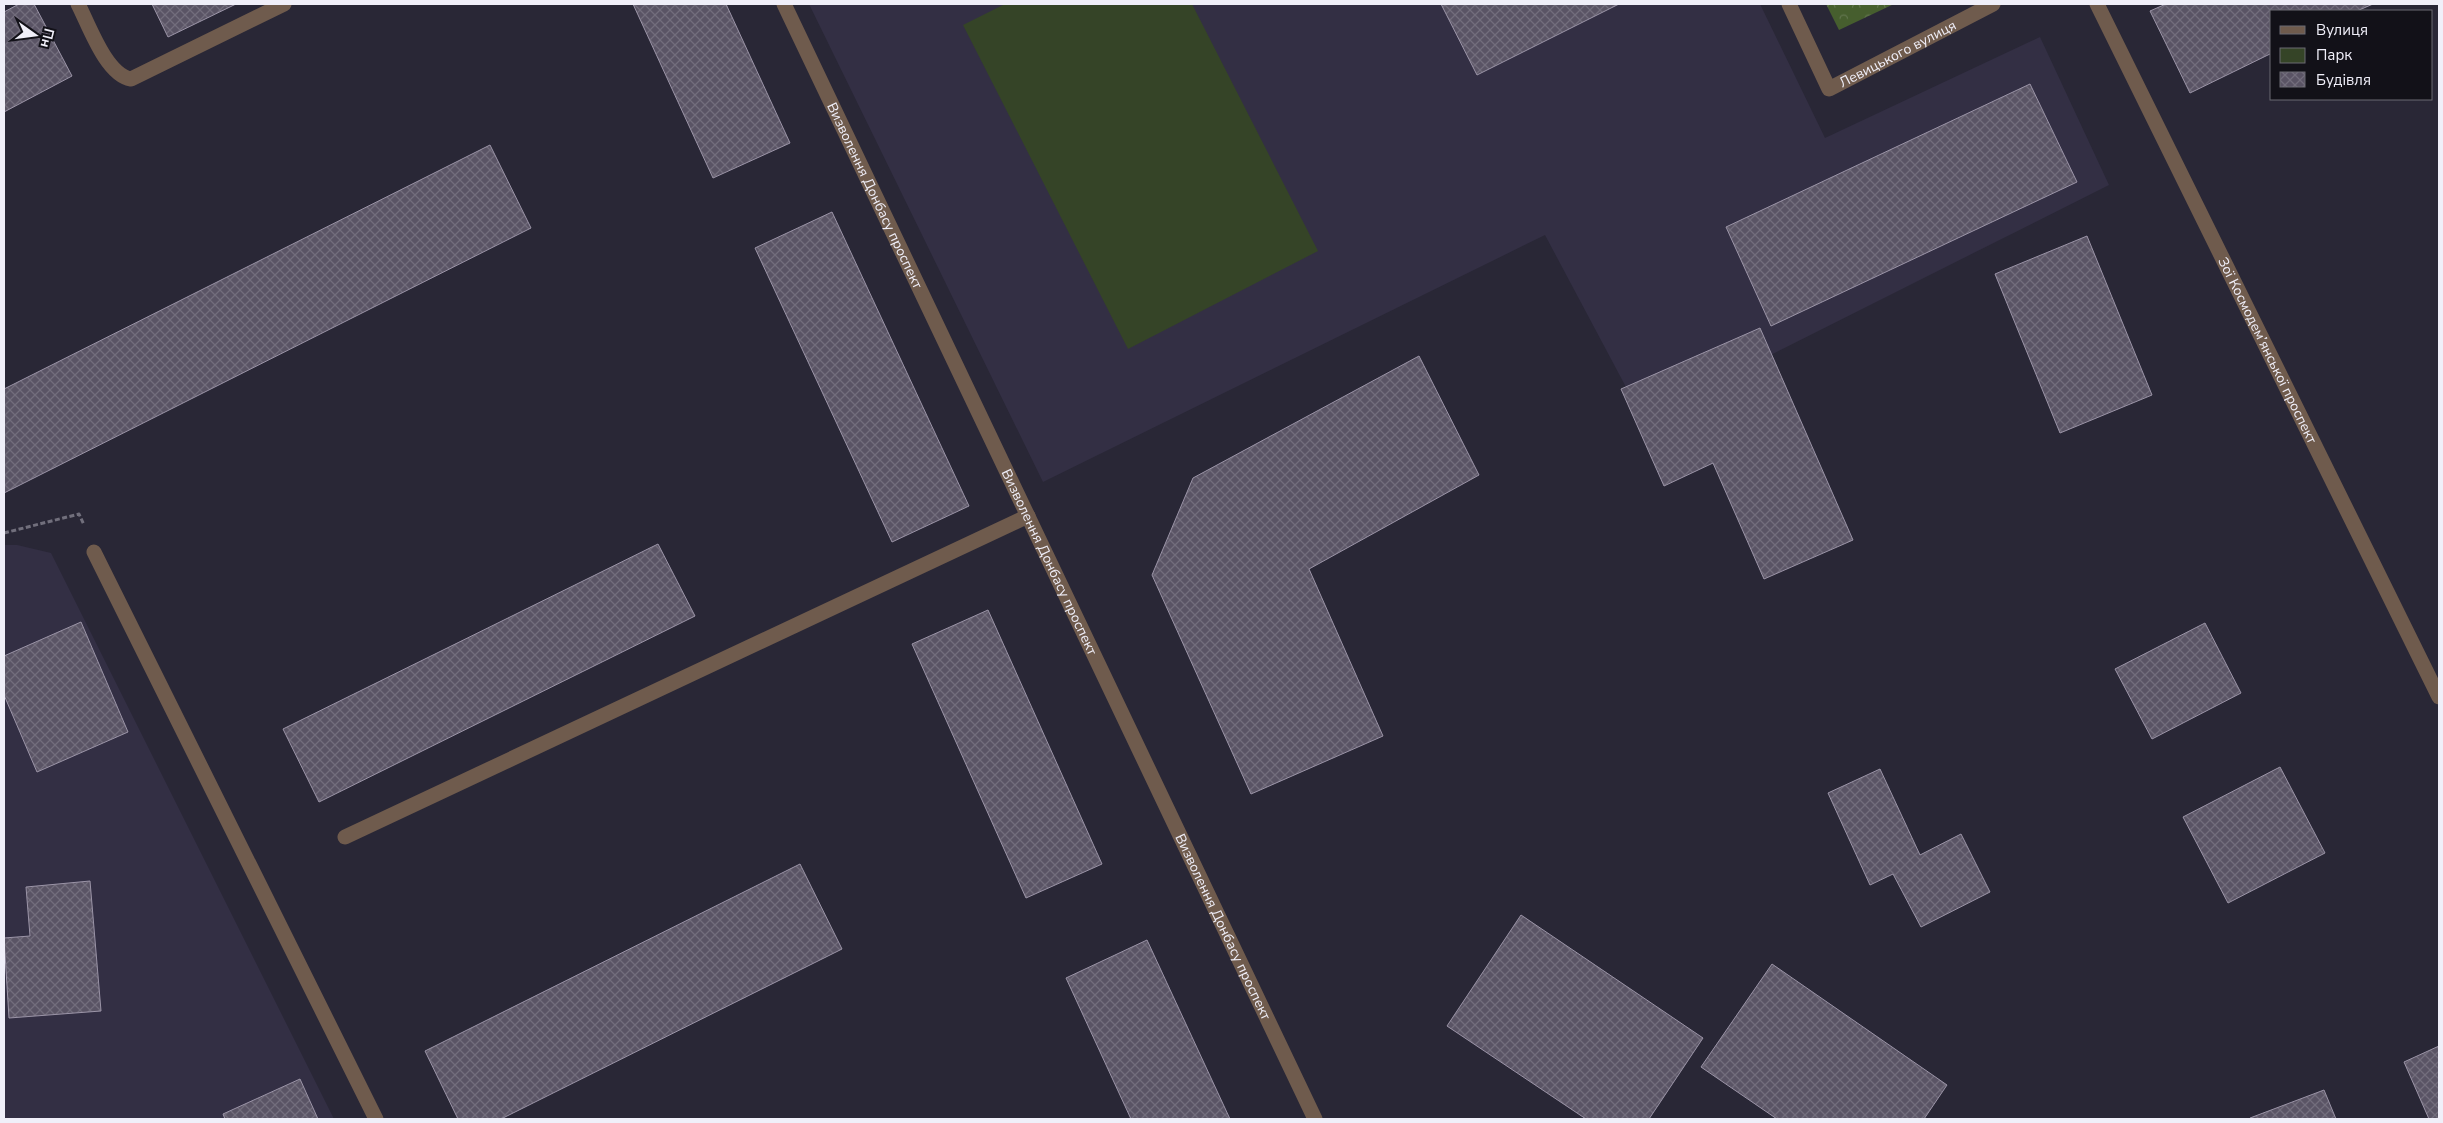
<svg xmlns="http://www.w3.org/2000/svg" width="2443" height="1123" font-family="'Nunito Sans',sans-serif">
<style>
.built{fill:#332f44}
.forest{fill:url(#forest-crowns)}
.park{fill:#354427}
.building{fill:url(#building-cross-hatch);stroke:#9b94a7}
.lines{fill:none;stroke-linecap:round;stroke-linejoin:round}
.path{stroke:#716f7c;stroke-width:3;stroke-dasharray:5 2.5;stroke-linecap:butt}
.minor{stroke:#6f5b4d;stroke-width:15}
.labels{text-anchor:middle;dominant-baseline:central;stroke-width:4;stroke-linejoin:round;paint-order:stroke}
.street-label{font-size:14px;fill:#f0eff9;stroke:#121118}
</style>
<defs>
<pattern id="forest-crowns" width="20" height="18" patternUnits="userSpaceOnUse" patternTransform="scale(1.25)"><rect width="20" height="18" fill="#465e2e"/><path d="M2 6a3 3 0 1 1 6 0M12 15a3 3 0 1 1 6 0" fill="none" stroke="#61754d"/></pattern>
<pattern id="building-cross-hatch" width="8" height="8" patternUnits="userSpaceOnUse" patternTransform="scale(1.25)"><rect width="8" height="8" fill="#5a5465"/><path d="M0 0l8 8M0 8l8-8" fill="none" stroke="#726d7c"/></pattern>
</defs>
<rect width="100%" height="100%" fill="#292736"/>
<!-- built -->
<path class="built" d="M809,4H1760L1825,138L2040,37L2109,185L1643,419L1545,235L1043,482Z
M4,545H17L51,553L334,1119H4Z"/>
<!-- forest -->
<path class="forest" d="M1826,4H1894L1839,30Z"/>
<!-- park -->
<path class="park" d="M1005,4H1192L1318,251L1128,349L963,25Z"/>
<!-- building -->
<path class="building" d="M19,4H34L72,76L4,112V12Z
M152,4H236L168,37Z
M633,4H726L790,143L713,178Z
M1441,4H1619L1477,75Z
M2166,4H2373L2357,11H2272V53L2190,93L2150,11Z
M2030,84L2077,182L1771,326L1726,227Z
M490,145L531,228L4,493V389Z
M832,212L969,506L892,542L755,248Z
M2087,236L2152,395L2060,433L1995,274Z
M1760,328L1853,540L1764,579L1713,463L1664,486L1621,389Z
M1419,356L1479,475L1309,569L1383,736L1251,794L1152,575L1193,478Z
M658,544L695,616L319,802L283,729Z
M988,610L1102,864L1026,898L912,644Z
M81,622L128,732L37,772L4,695V656Z
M2205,623L2241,693L2152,739L2115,669Z
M2280,767L2325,853L2228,903L2183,817Z
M1880,769L1920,855L1961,834L1990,892L1921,927L1893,874L1870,885L1828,793Z
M800,864L842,949L501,1119H458L425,1051Z
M90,881L101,1011L9,1018L4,938L30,936L26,887Z
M1521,915L1703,1038L1649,1119H1586L1447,1026Z
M1147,940L1230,1119H1131L1066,978Z
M1772,964L1947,1085L1924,1119H1777L1701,1067Z
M2439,1046V1119H2429L2404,1062Z
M300,1079L318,1119H225L223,1114Z
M2324,1090L2336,1119H2250V1118Z"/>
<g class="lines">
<!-- path -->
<path class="path" d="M4,533L79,514L84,525"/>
<!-- minor -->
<g class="minor">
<path d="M78,4C89,25 106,75 131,79L284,4"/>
<path id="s1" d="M784,4L1315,1119"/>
<path id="s2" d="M1789,4L1829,89L1993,4"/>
<path id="s3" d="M2097,4L2439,697"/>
<path d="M94,552L376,1119"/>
<path d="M345,837L1028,516"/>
</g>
</g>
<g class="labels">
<!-- street labels -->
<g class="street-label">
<text stroke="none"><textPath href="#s2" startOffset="171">Левицького вулиця</textPath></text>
<text stroke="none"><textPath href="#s1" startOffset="212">Визволення Донбасу проспект</textPath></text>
<text stroke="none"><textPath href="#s3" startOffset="386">Зої Космодем’янської проспект</textPath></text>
<text stroke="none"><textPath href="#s1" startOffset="618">Визволення Донбасу проспект</textPath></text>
<text stroke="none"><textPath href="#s1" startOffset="1022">Визволення Донбасу проспект</textPath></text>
</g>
</g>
<!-- border -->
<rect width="2443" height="1123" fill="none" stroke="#f0eff9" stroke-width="10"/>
<!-- legend -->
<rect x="2270" y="10" width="162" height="90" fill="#121118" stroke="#6b6a72"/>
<rect x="2280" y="26" width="25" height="8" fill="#6f5b4d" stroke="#6b6a72"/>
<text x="2316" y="35" font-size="15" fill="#f0eff9">Вулиця</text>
<rect x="2280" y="48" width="25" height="15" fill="#354427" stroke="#6b6a72"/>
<text x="2316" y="60" font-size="15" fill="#f0eff9">Парк</text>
<rect x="2280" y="72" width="25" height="15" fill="url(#building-cross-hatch)" stroke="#6b6a72"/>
<text x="2316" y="85" font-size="15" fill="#f0eff9">Будівля</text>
<!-- north arrow -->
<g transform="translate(35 35) rotate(104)" stroke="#121118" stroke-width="4" paint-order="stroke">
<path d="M0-4L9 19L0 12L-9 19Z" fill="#f0eff9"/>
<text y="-8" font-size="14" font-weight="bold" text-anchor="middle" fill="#f0eff9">Пн</text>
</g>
</svg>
